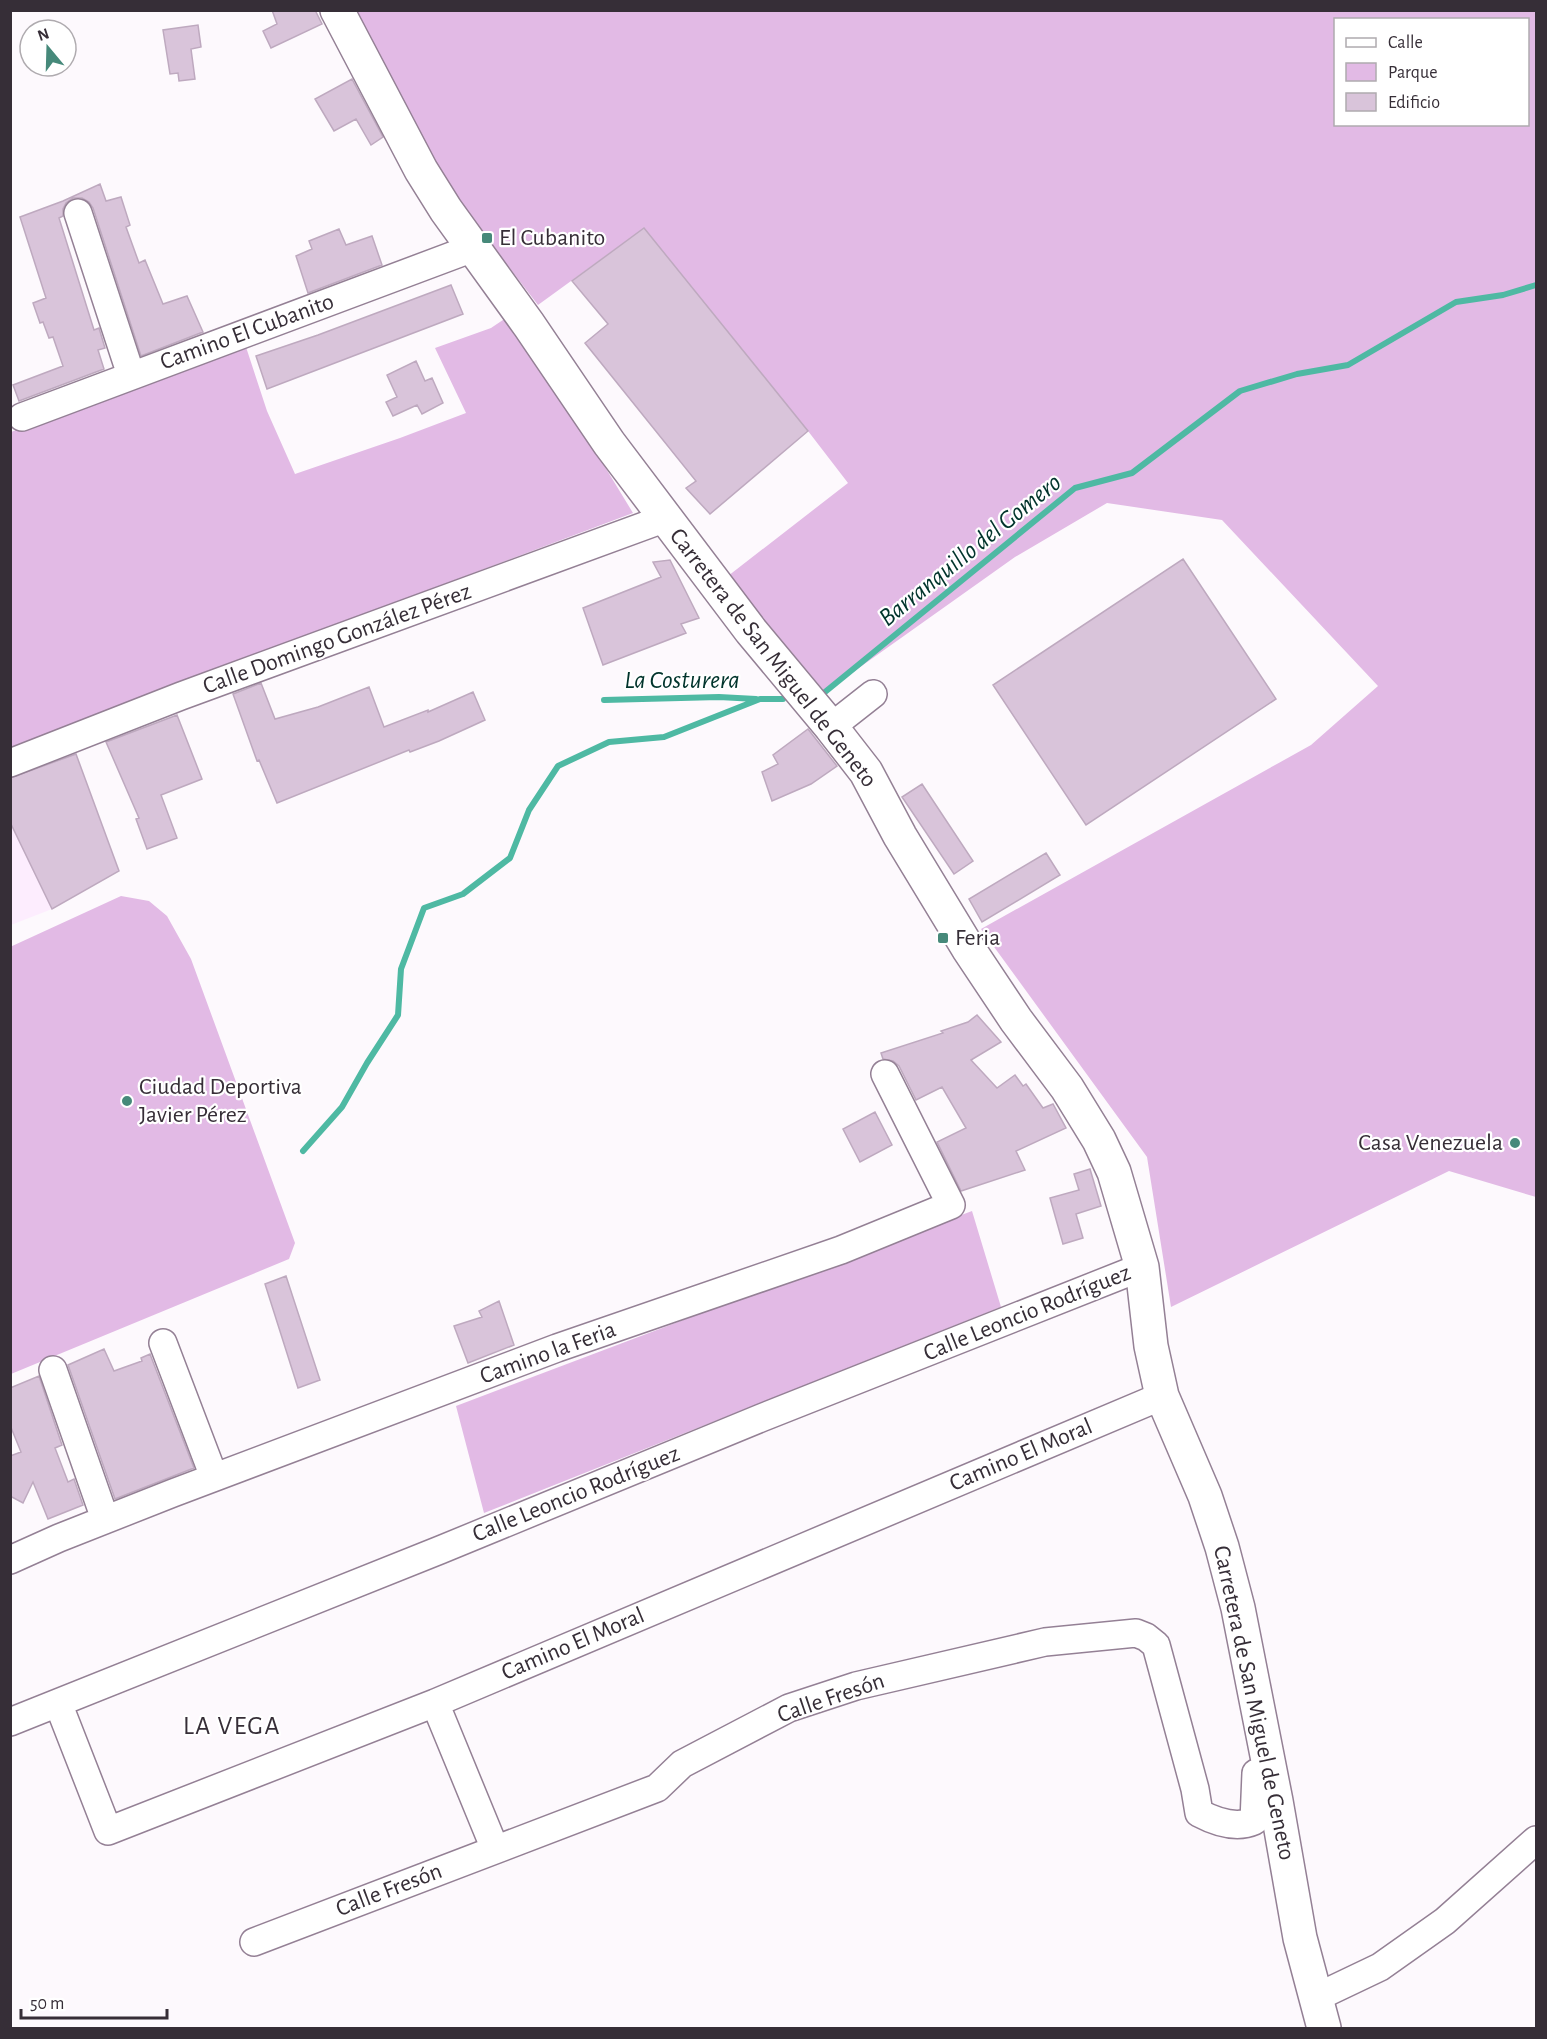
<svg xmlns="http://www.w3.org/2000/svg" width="1547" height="2039" font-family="'Alegreya Sans',sans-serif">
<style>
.built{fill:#fdedfe}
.green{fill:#e2bae5;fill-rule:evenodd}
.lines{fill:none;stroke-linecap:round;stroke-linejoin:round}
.stream{stroke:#4eb9a3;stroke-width:6}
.building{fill:#d9c4da;stroke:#bea9bf;stroke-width:1.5}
.minor-casing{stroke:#948095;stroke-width:30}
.major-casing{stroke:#948095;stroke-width:36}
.minor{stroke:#fff;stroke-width:27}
.major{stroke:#fff;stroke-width:33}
.poi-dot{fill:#46897a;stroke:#fff;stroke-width:2}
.labels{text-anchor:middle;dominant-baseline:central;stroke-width:4.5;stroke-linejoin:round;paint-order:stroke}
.poi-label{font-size:24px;fill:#362e37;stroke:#fff;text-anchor:start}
.street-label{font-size:24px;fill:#362e37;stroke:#fff}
.water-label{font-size:26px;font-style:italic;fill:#01342c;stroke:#fff}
.neighbourhood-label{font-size:26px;letter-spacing:1.5px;fill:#362e37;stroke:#fff}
</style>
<rect width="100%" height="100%" fill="#fdf9fd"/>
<!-- built -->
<path class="built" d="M10,822L52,909L11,925H10Z"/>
<!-- green -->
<path class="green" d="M356,11H1536V1197L1449,1171L1171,1307L1147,1157L981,929L1311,745L1378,686L1222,520L1107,503L1015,557L825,692L728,576L848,483L808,431L644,228L538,305L447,187ZM1336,20H1528V124H1336Z
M512,314L633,513L11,747V432L245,344L267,411L295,474L400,438L466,413L435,348L491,328Z
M121,896L149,901L167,916L191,959L295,1243L289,1259L11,1374L10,947Z
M972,1211L1001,1307L484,1513L456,1406Z"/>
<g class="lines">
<!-- stream -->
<path class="stream" d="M825,692L1075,488L1132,473L1240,391L1297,374L1348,365L1456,302L1503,295L1536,285
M604,700L719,697L756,699
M303,1151L342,1107L367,1063L398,1015L401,969L424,908L463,894L510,858L529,810L558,766L609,742L664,737L760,699H783"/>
</g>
<!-- building -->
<path class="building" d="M272,10H315L322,24L271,48L263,31L277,24Z
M198,25L201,47L191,49L195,79L179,81L178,73L170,74L163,30Z
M352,79L383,137L371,145L356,119L334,131L315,99Z
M100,184L106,201L121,197L130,225L126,227L139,263L145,260L163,304L187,296L203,332L141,356L93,208L89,202L82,198H73L66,203L63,209V216L59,218L94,330L99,328L105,348L98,350L104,369L19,401L13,385L63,366L53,337L49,338L43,322L40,323L33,303L46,298L20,217L63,201Z
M644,228L808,431L710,514L686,488L696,481L585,343L608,324L572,281Z
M339,229L346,245L372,236L382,265L308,293L296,256L312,249L309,241Z
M451,285L463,314L267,389L256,356L318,335Z
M416,361L425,381L432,378L443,403L422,414L417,405L393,416L386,402L397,397L387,375Z
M1183,559L1276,699L1086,825L993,685Z
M670,560L699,618L681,624L686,633L603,665L583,608L661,577L653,562Z
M261,683L275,719L318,707L369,687L384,727L428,710V712L473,692L485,720L439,741L410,752L409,750L277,803L259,760L257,761L233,694Z
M177,715L202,779L161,795L177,838L147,849L136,819L139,818L106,742Z
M808,729L837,766L811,784L772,801L762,772L778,764L773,755Z
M76,754L119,871L52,909L10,822V778Z
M922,784L973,861L954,874L902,797Z
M1046,853L1060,875L982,922L969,899Z
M977,1015L1001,1042L971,1060L997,1088L1015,1075L1023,1086L1026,1084L1043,1108L1053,1104L1066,1128L1016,1151L1025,1170L961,1191L937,1142L966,1128L942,1087L916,1100L899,1066L893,1061L883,1059L881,1053L943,1033L941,1031L968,1022Z
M875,1112L892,1145L860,1162L843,1129Z
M1090,1169L1101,1206L1076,1214L1083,1238L1063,1244L1050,1198L1079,1190L1074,1174Z
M286,1276L320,1380L298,1388L265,1284Z
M499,1301L514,1345L468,1363L454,1326L482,1317L479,1311Z
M104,1349L114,1371L142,1361L141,1358L150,1354L194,1468L115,1499L68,1365Z
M39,1376L62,1445L55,1448L68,1482L74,1479L83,1505L48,1519L33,1482L23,1503L10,1496V1456L21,1452L10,1425V1388Z"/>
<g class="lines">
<defs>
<path id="minor" d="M78,213L131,375
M22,417L473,248
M831,727L873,694
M10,763L181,696L666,518
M163,1343L214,1477
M53,1370L105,1519
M10,1560L59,1538L173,1493L557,1348L841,1250L951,1205L885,1074
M58,1703L108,1831L435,1703L1162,1396
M435,1703L495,1849
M10,1722L440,1550L761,1418L1142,1267
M254,1942L657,1788L682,1764L789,1708L856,1686L1045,1642L1136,1633L1146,1637L1156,1645L1195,1789L1199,1813C1216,1822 1236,1829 1254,1821L1256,1773L1270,1771
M1315,1998L1380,1967L1445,1921L1536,1840"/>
<path id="major" d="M337,10L421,170L446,210L529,325L609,443L751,631L831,727L866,772L900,836L968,948L1016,1020L1067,1088L1099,1140L1114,1172L1142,1267L1151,1346L1162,1396L1205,1496L1222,1547L1238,1608L1276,1801L1300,1938L1324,2028"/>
</defs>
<!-- minor casing -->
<use href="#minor" class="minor-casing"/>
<!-- major casing -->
<use href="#major" class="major-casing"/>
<!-- minor -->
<use href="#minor" class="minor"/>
<!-- major -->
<use href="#major" class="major"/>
</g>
<!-- markers -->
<g class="poi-dot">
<rect x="481" y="232" width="12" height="12" rx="3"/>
<rect x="937" y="932" width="12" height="12" rx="3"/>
<circle cx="127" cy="1101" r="6"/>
<circle cx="1515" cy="1143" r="6"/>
</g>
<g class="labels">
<!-- poi labels -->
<g class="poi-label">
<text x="499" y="238">El Cubanito</text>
<text x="955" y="938">Feria</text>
<text x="139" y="1087">Ciudad Deportiva<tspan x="139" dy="28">Javier Pérez</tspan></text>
<text x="1503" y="1143" text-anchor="end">Casa Venezuela</text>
</g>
<!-- street labels -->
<g class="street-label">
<text transform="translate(247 332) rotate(-20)">Camino El Cubanito</text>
<text transform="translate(337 639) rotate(-20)">Calle Domingo González Pérez</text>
<text transform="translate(773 658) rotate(52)">Carretera de San Miguel de Geneto</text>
<text transform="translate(1027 1313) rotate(-22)">Calle Leoncio Rodríguez</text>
<text transform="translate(548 1353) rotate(-20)">Camino la Feria</text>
<text transform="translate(1021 1455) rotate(-23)">Camino El Moral</text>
<text transform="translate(576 1494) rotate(-22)">Calle Leoncio Rodríguez</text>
<text transform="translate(573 1644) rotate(-23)">Camino El Moral</text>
<text transform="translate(831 1698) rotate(-19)">Calle Fresón</text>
<text transform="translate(1254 1703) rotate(78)">Carretera de San Miguel de Geneto</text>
<text transform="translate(389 1890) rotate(-21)">Calle Fresón</text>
</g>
<!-- water labels -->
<g class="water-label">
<text transform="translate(970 550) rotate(-39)">Barranquillo del Gomero</text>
<text x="682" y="680">La Costurera</text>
</g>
<!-- neighbourhood labels -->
<g class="neighbourhood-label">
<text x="232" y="1726">LA VEGA</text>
</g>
</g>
<!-- border -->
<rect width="1547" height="2039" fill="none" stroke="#362e37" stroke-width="24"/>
<!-- legend -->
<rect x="1334" y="18" width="195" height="108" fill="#ffffff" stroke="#afabaf" stroke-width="1.5"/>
<rect x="1346" y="38" width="30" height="9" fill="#ffffff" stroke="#afabaf" stroke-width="1.5"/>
<text x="1388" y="48" font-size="18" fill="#362e37">Calle</text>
<rect x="1346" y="63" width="30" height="18" fill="#e2bae5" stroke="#afabaf" stroke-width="1.5"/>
<text x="1388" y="78" font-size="18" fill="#362e37">Parque</text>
<rect x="1346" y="93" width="30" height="18" fill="#d9c4da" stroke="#afabaf" stroke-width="1.5"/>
<text x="1388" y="108" font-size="18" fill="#362e37">Edificio</text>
<!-- north arrow -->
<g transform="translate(48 48) rotate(341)"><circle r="28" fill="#ffffff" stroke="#afabaf" stroke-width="1.5"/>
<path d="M0-4.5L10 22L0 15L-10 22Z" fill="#46897a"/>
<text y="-9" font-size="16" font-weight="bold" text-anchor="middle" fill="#362e37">N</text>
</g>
<!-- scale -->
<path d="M21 2009v9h146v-9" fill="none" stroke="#362e37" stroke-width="3"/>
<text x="30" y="2009" font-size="18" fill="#362e37" stroke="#ffffff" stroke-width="4.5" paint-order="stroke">50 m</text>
</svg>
